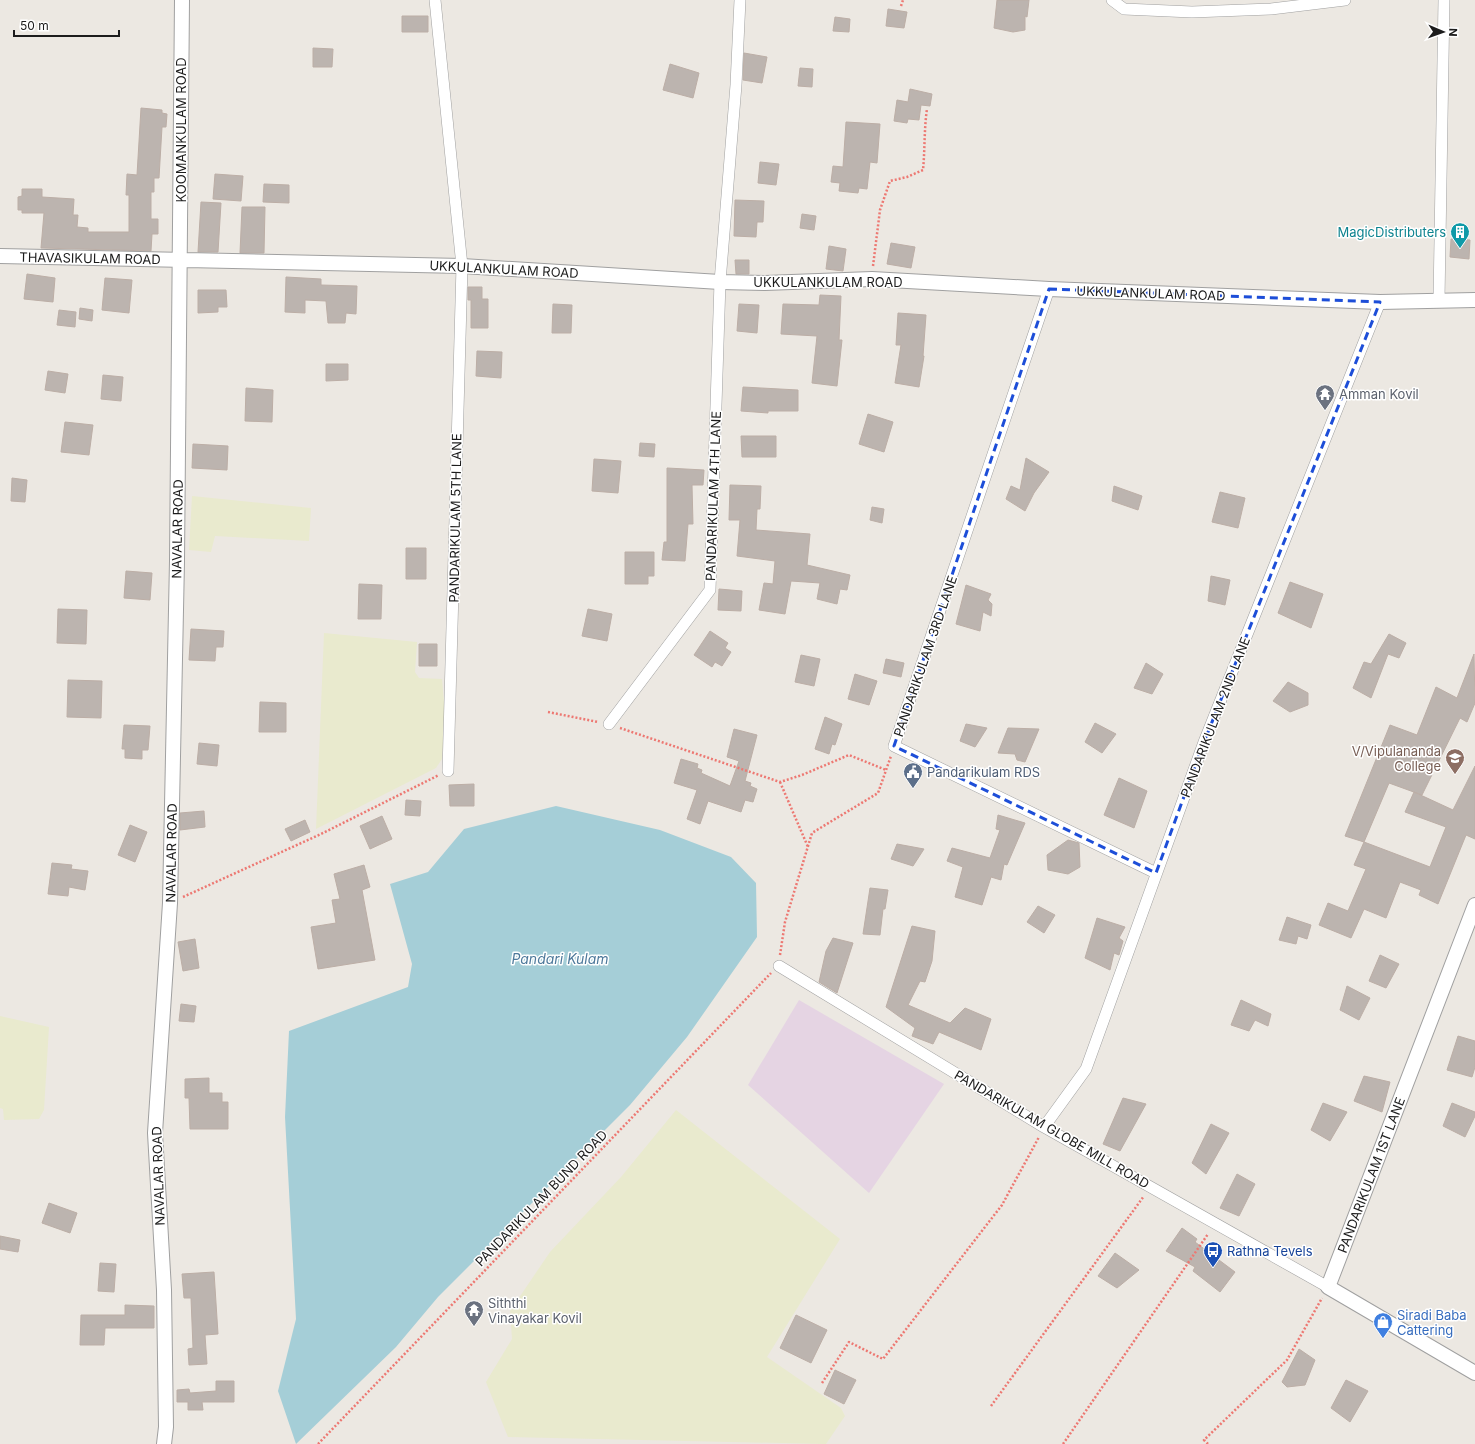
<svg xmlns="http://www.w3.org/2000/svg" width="1475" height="1444" font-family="Inter,sans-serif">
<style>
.industrial{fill:#e5d4e3}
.farmland{fill:#e9eace}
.water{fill:#a5ced7}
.building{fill:#bcb4af;stroke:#bcaea6}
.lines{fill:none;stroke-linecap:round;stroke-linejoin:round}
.minor-casing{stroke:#a0a0a0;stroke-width:12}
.tertiary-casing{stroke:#a0a0a0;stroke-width:16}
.path{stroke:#ed7872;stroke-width:2.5;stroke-dasharray:2 2;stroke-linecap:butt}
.minor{stroke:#fff;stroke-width:11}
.tertiary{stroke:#fff;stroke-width:14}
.marked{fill:none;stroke:#1d4ed8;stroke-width:3;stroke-dasharray:8 5;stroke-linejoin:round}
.labels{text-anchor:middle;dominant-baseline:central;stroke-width:3;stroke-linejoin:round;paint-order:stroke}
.street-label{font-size:13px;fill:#1c1c1c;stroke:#fff}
.culture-label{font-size:13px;fill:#0d838f;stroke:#fff;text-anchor:end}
.worship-label{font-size:13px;fill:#5b616d;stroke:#fff;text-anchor:start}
.education-label{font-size:13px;fill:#785e54;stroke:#fff;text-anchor:end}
.service-label{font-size:13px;fill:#4e5e75;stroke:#fff;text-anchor:start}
.transit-label{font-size:13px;fill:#164399;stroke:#fff;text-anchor:start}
.shop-label{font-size:13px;fill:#366cbe;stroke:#fff;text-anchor:start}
.water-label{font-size:14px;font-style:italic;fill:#4e799b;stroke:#fff}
</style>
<rect width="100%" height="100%" fill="#ece8e2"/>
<!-- industrial -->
<path class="industrial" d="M799,1000L944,1084L869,1193L748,1085Z"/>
<!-- farmland -->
<path class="farmland" d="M192,496L311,508L309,541L215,536L211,552L189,550Z
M324,633L417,642L415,672L419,678L442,679L445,713L442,759L436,768L316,829Z
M0,1016L49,1027L44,1110L39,1119L4,1120L3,1109L0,1108Z
M676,1110L840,1239L767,1357L841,1408L845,1416L826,1444L508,1437L486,1382L512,1339L510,1311L550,1252L621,1177Z"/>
<!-- water -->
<path class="water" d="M556,806L660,830L731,857L756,883L757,937L687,1037L630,1105L438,1297L396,1347L296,1444L278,1391L296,1319L285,1117L289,1031L408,987L412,964L390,884L428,872L464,829Z"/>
<!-- building -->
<path class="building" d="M997,0H1029L1027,17L1025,16V30L1013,32L994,28Z
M888,9L907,12L904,28L886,26Z
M402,16H428V32H402Z
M835,17L850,19L849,32L833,31Z
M313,48L333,49L332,67H313Z
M744,53L767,57L762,83L743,80Z
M670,64L699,73L693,98L663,90Z
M800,68L813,69L812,87L798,86Z
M910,89L932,94L930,106L921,105L919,120L908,119L907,123L894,121L897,100L908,102Z
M141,108L162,110V113L167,114L166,127H162L159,178H154V192H151V219H158V234H152L151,251L41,248L44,213H22V210H18V197L22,196V189H42V197L74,199L73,215H78L77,227L88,228V232H129V195H126L127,174L137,175Z
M846,122L880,124L877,163L870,162L867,189L859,188L858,193L839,191L840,183L831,182L833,166L843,167Z
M760,162L779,164L776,185L758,183Z
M215,174L243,176L241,201L213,199Z
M264,184L289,185V203L263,202Z
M735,200L764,201L763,222H757L756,237L734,236Z
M201,202L221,203L218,252H198Z
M242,207H265L264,253H240Z
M802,214L816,216L814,230L800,228Z
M1451,239L1470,240L1469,259L1450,257Z
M891,243L915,247L911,268L887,264Z
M829,246L846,249L843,271L826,269Z
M735,260H749V274H736Z
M27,274L55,278L53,302L24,299Z
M286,277L321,279V285L357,286L356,314L346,313L345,323H328L326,301L305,300V313L285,312Z
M105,278L132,280L129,313L102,310Z
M468,287H482V299H488V328H471V300H468Z
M198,290H226L227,307H218V312L198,313Z
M820,295L841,296L839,340H842L837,386L812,383L817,336L781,334L783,304L819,305Z
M553,304L572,305L571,333H552Z
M739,304L759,305L757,333L737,331Z
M80,308L93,310L92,321L79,319Z
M59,310L76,312L75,327L57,325Z
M898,313L926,315L923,356H924L919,387L895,383L901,345H896Z
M477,351L502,352L501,378L476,376Z
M326,364H348V380L326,381Z
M48,371L68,374L65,393L45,390Z
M103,375L123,377L121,401L101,399Z
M743,387L798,390V411H768V413L741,411Z
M246,388L273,390L272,422L245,421Z
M868,414L893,422L884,452L859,444Z
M65,422L93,425L89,455L61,452Z
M741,436H776V457H742Z
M640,443L655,444L654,457L639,456Z
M193,444L228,446L227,470L192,468Z
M1026,458L1049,472L1034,493L1025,511L1006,499L1011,486L1020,490Z
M594,459L621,461L618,493L592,491Z
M667,468L704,470L703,485H692L693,524H688L685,561L662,560L664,542H667Z
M12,478L27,480L25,502L11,501Z
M730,485L761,486L760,509H757L756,530L810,534L807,565L850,575L847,590L840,589L837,604L817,599L820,583L791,581L785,614L759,610L764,583L773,584L775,561L737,556L740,520H729Z
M1114,486L1142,496L1138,510L1112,501Z
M1220,492L1245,498L1238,528L1212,522Z
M872,507L884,509L882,523L870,520Z
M406,548H426V579H406Z
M625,552H654V576H648V584H625Z
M126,571L152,573L150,600L124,598Z
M1211,576L1230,580L1225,605L1208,601Z
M1290,582L1323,594L1311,628L1278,613Z
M359,584L382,585L381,619H358Z
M966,585L991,594L988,600L992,604L991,616L983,612L980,631L956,624Z
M719,589L742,591L741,611L718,610Z
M58,609L87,610L86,644L57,643Z
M588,609L612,614L607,641L582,636Z
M191,629L224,631L223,647H216L215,661L189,660Z
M710,631L728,643L725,648L731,652L722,666L715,662L712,667L694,655Z
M1389,634L1406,643L1399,658L1388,654L1371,698L1353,688L1364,662L1371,664Z
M419,644H437V666H419Z
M1474,654L1475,703L1467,722L1460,718L1422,795L1389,783L1364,842L1345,836L1390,725L1417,735L1436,687L1457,698Z
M801,655L820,659L814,686L795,682Z
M886,659L904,663L901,677L883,673Z
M1146,663L1163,674L1152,694L1134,688Z
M855,674L877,681L869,705L848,699Z
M68,680L102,681L101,718L67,717Z
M1288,682L1308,693V705L1290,712L1273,701Z
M260,702L286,703V732H259Z
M825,717L842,724L835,745L832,744L829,754L815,749Z
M1095,723L1116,734L1102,753L1085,742Z
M966,724L987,728L975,747L960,741Z
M124,725L150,726L148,750H142V759L125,758V749H122Z
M1008,728L1039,729L1025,762L1017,760L1015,754L998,753Z
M734,729L757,735L745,781L751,783L750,786L757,789L753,802L745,800L741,812L708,801L700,824L687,819L697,790L674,783L681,759L698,764L697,768L702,770L701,773L730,786L739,761L727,757Z
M199,743L219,745L217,766L197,764Z
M1475,766V839L1466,835L1438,904L1419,895L1421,890L1400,882L1386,918L1364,909L1351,938L1319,925L1328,903L1348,911L1366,869L1354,865L1364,842L1430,867L1446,827L1405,812L1414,792L1453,810Z
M1119,778L1147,791L1134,828L1104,815Z
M474,784V806H450L449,785Z
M406,800L421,801L420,816L405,815Z
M204,811L205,827L180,830V813Z
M998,815L1025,823L1007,865L1004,864L1001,880L991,877L982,905L955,897L963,867L947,861L952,848L990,858L1000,830L996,829Z
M382,816L392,839L370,849L360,826Z
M305,820L310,832L291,841L285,829Z
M130,825L147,832L135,862L118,855Z
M1068,840L1079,843L1080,867L1068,874L1048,870L1047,855Z
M897,844L924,849L913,866L891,859Z
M52,863L72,865L71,869L88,871L85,890L69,887L68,896L48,894Z
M364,865L370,887L362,890L375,960L318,969L311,927L336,923L332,900L340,899L334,874Z
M870,888L888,890L885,909H883L880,935L863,934Z
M1038,906L1055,915L1044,933L1027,922Z
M1287,917L1311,925L1307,939L1298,936L1296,944L1279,940Z
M1097,918L1125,927L1119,938L1123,941L1119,955L1114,953L1110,970L1085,958Z
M912,926L935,931L932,961L925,982L920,981L908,1005L950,1023L965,1008L991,1019L981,1050L939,1032L933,1044L912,1036L915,1028L886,1007Z
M833,938L853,943L837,993L819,982L826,951Z
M195,939L199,968L183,971L178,942Z
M1380,955L1399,964L1386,988L1369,981Z
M1347,986L1370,998L1359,1020L1340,1010Z
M1241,1000L1271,1014L1268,1026L1255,1020L1249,1031L1231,1025Z
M181,1004L196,1006L194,1022L179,1021Z
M1458,1036L1475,1041V1067L1472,1077L1447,1070Z
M1364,1076L1390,1082L1382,1112L1354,1101Z
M209,1078V1093H222V1102H228V1129H190L189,1098H185V1079Z
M1123,1098L1146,1104L1120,1151L1103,1144Z
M1323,1103L1347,1112L1330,1141L1311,1130Z
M1452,1103L1475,1112V1116L1465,1137L1443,1126Z
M1211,1124L1229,1133L1206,1174L1192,1163Z
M1237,1174L1255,1184L1239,1216L1220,1208Z
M49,1203L77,1213L70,1233L42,1223Z
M1182,1228L1197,1239L1195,1242L1235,1272L1220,1292L1193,1271L1195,1267L1166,1251Z
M0,1236L20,1240L18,1252L0,1249Z
M1115,1253L1139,1270L1117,1288L1098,1276Z
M100,1263L116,1264L114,1292L98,1291Z
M214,1272L218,1334L205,1335L207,1364L189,1365L188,1349L193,1348L191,1298H184L182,1274Z
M125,1305L154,1306V1328H105L104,1345H80L81,1315H125Z
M796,1315L827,1330L811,1363L780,1348Z
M1299,1349L1315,1360L1305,1385L1287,1387L1282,1382Z
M835,1370L856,1380L844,1404L824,1394Z
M1346,1380L1368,1391L1350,1422L1331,1408Z
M216,1381H234V1402H202L203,1410H188V1402H177V1390L189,1389L190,1393L216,1391Z"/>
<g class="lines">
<defs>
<path id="minor" d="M435,0L462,266L448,771
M1112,0L1124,9L1192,12L1271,9L1345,0
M1049,289L894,746L1156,873
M1439,300L1444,0
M609,724L710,590L720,282L736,85L740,0
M779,966L1044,1127L1328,1287
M1044,1127L1086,1069L1204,742L1380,302"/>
<path id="tertiary" d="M0,256L462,266L720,282L765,283L872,279L1049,289L1380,302L1475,300
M1475,905L1328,1287L1475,1373
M164,1444L166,1427L164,1290L155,1133L170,903L177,561L182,0"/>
</defs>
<!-- minor casing -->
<use href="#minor" class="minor-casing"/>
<!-- tertiary casing -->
<use href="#tertiary" class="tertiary-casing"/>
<!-- path -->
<path class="path" d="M901,6L903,0
M873,266L880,210L890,181L907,177L923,170C925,150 924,129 927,109
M548,712L598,722
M620,728L780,782L802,775L849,755L886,770
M780,782L808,847
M183,897L321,834L439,775
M780,955L785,922L812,833L878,793L891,756
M822,1383L849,1342L883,1359L1002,1205L1039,1137
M991,1406L1144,1196
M318,1444L771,973
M1063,1444L1208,1234
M1208,1444L1204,1440L1287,1360L1322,1298"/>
<!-- minor -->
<use href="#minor" class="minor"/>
<!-- tertiary -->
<use href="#tertiary" class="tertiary"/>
</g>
<!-- marked area -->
<path class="marked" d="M1049,289L1380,302L1204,742L1156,873L894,746Z"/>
<!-- icons -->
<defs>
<symbol id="building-pin" viewBox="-11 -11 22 30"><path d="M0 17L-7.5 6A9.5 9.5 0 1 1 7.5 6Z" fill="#0f9aa8" stroke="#fff"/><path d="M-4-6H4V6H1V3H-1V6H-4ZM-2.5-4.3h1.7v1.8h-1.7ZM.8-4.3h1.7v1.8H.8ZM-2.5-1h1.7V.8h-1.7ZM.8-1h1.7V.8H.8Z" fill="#fff"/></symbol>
<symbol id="temple-pin" viewBox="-11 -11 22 30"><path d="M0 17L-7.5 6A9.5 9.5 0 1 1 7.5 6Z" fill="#6b7280" stroke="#fff"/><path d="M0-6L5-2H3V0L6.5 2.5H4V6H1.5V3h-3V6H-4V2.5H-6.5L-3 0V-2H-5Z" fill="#fff"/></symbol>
<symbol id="school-pin" viewBox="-11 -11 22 30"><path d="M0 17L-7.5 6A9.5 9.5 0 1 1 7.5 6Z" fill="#8d6e63" stroke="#fff"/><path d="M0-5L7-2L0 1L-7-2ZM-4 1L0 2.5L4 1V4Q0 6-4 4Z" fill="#fff"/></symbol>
<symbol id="civic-pin" viewBox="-11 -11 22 30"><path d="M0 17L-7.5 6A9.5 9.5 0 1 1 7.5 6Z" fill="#5c6f8a" stroke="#fff"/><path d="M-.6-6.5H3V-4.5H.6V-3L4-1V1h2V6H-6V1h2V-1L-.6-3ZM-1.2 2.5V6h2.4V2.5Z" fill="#fff"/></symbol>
<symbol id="bus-pin" viewBox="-11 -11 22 30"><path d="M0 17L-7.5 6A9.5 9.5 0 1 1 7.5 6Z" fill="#1a4fb4" stroke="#fff"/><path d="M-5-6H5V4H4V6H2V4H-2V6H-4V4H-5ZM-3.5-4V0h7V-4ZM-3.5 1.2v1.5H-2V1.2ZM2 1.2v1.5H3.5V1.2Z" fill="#fff"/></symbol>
<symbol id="shop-pin" viewBox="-11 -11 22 30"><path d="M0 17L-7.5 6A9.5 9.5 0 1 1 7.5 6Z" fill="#3f7fe0" stroke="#fff"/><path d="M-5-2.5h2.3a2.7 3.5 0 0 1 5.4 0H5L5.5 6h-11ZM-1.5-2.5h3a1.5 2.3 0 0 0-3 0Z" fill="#fff"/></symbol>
</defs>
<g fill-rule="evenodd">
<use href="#building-pin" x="1449" y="221" width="22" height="30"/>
<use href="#temple-pin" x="1314" y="383" width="22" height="30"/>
<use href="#school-pin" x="1444" y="747" width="22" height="30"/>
<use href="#civic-pin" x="902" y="761" width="22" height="30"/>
<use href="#bus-pin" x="1202" y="1240" width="22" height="30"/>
<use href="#temple-pin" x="463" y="1299" width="22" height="30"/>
<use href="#shop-pin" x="1372" y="1311" width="22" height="30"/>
</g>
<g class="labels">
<!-- street labels -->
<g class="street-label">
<text transform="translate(181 130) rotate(-90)">KOOMANKULAM ROAD</text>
<text transform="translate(90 258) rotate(1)">THAVASIKULAM ROAD</text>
<text transform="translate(504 269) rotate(3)">UKKULANKULAM ROAD</text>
<text x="828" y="282">UKKULANKULAM ROAD</text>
<text transform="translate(1151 293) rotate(2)">UKKULANKULAM ROAD</text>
<text transform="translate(713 496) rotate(-88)">PANDARIKULAM 4TH LANE</text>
<text transform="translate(455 518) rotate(-89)">PANDARIKULAM 5TH LANE</text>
<text transform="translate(177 529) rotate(-89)">NAVALAR ROAD</text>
<text transform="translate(925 656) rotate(-71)">PANDARIKULAM 3RD LANE</text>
<text transform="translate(1215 717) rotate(-69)">PANDARIKULAM 2ND LANE</text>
<text transform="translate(171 853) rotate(-89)">NAVALAR ROAD</text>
<text transform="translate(1052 1129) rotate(30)">PANDARIKULAM GLOBE MILL ROAD</text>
<text transform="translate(1371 1175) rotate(-69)">PANDARIKULAM 1ST LANE</text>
<text transform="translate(158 1176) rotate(-92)">NAVALAR ROAD</text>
<text transform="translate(541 1198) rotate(-46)">PANDARIKULAM BUND ROAD</text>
</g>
<!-- culture labels -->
<g class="culture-label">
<text x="1446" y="232">MagicDistributers</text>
</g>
<!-- worship labels -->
<g class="worship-label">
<text x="1339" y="394">Amman Kovil</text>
<text x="488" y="1303">Siththi<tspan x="488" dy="15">Vinayakar Kovil</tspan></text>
</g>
<!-- education labels -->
<g class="education-label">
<text x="1441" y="751">V/Vipulananda<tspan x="1441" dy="15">College</tspan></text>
</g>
<!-- service labels -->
<g class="service-label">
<text x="927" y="772">Pandarikulam RDS</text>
</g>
<!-- transit labels -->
<g class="transit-label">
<text x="1227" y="1251">Rathna Tevels</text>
</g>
<!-- shop labels -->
<g class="shop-label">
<text x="1397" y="1315">Siradi Baba<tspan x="1397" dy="15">Cattering</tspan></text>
</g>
<!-- water labels -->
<g class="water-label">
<text x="560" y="958">Pandari Kulam</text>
</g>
</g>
<!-- north arrow -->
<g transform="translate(1443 32) rotate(92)" stroke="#ffffff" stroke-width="3" paint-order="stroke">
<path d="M0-3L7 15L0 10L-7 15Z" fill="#1c1c1c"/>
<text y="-6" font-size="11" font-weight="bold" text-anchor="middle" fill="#1c1c1c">N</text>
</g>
<!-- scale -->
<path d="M14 30v6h105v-6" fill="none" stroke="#1c1c1c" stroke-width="2"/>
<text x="20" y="30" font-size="12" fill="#1c1c1c" stroke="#ffffff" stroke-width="3" paint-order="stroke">50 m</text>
</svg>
